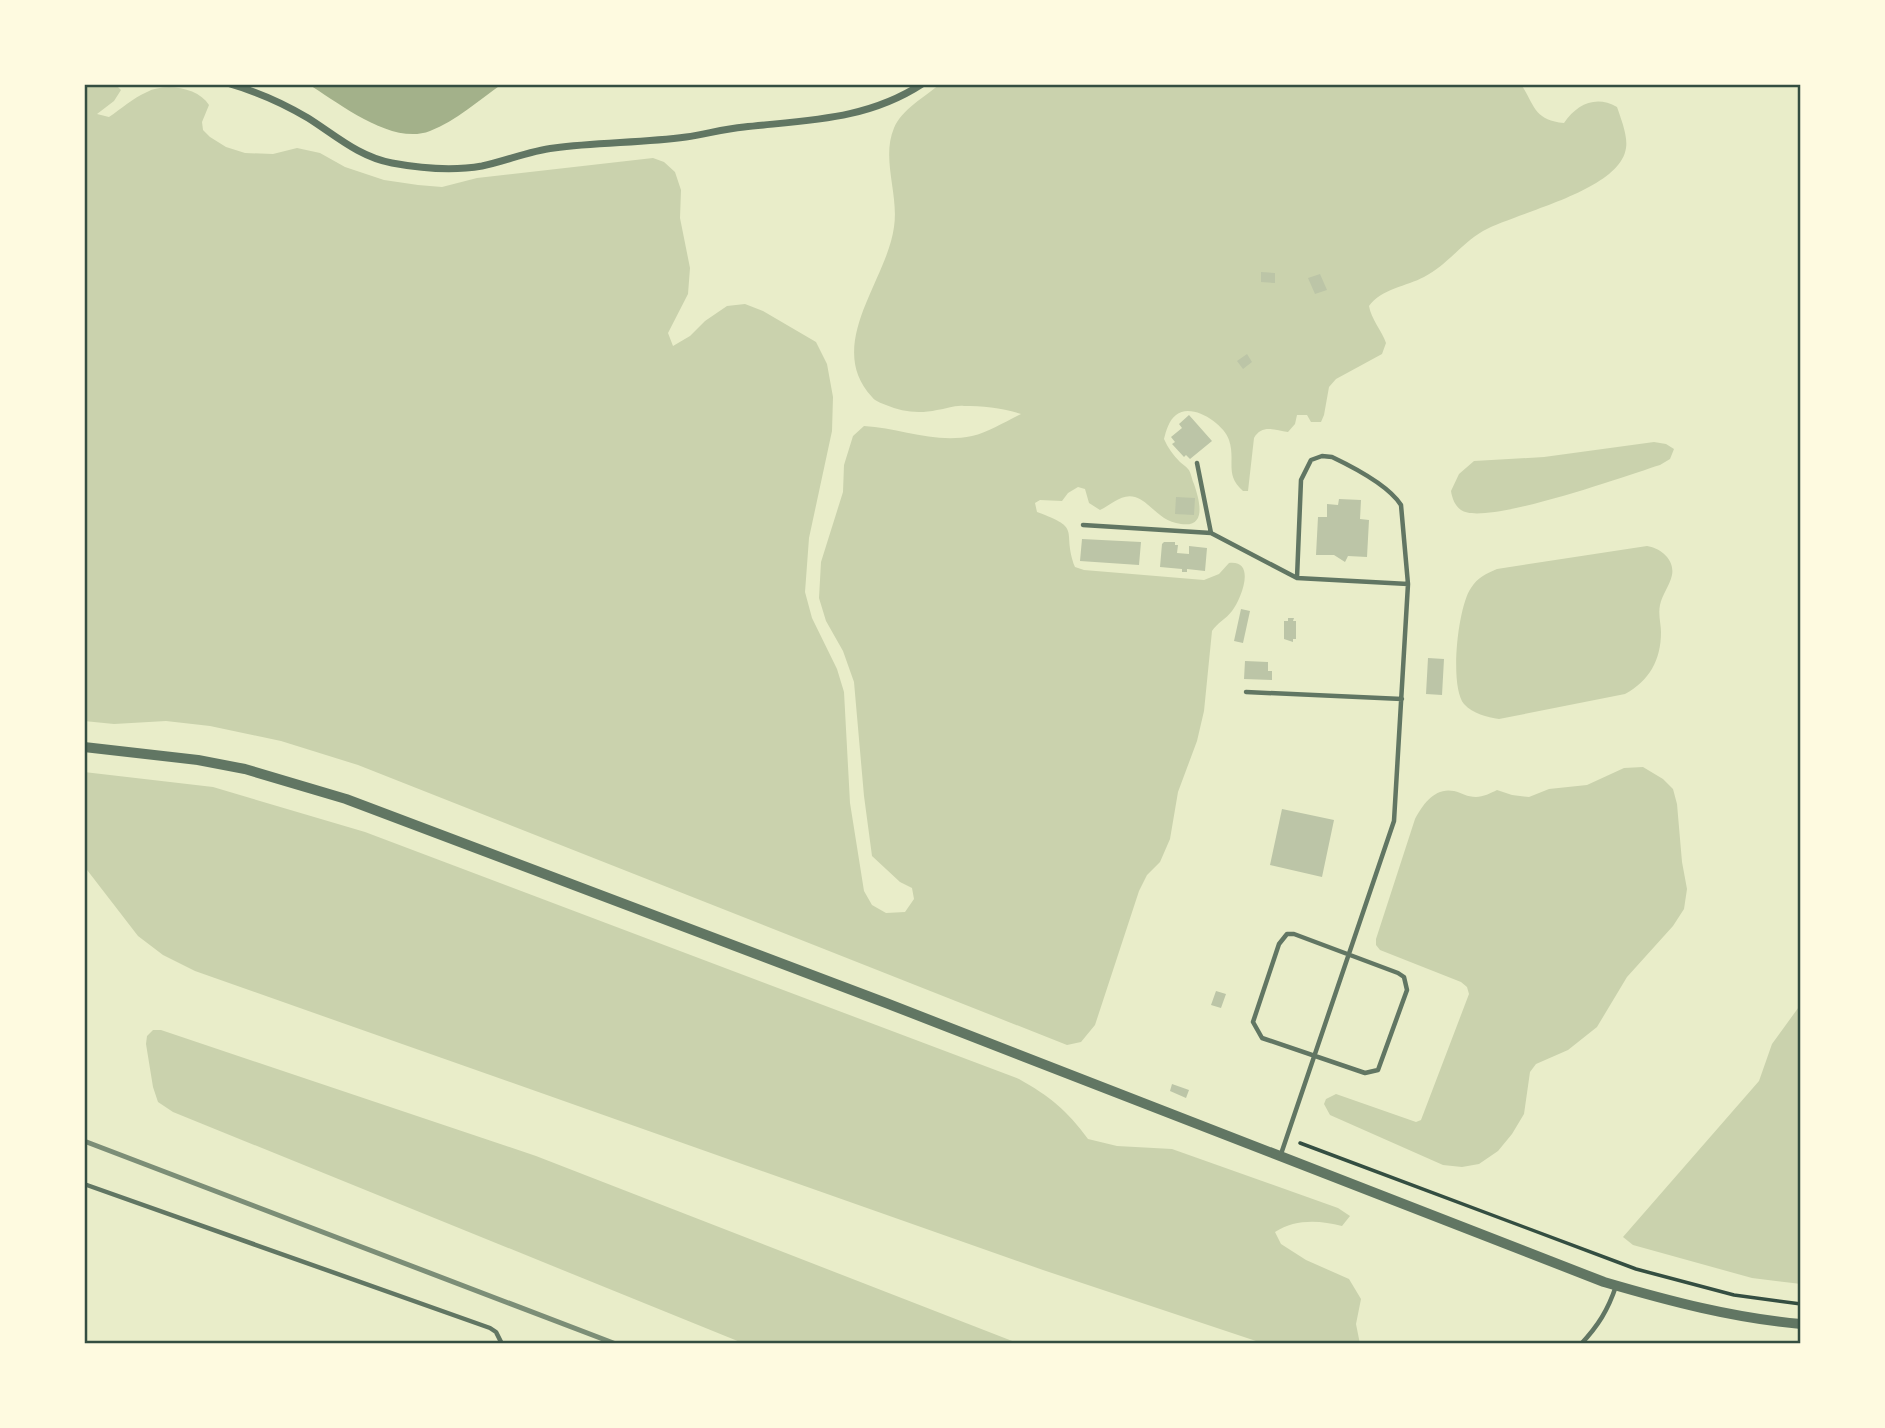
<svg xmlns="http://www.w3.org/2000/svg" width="1885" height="1428" font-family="Commissioner,sans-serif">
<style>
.green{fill:#cad2ad}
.water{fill:#a3b18a}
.building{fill:#bcc5a7}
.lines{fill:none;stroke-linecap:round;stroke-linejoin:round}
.path{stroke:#344e41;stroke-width:3.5}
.service{stroke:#617663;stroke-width:4.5}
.minor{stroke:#617663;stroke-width:7}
.tertiary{stroke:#617663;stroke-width:10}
.rail{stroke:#7c8e77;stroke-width:5}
.neatline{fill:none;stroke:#344e41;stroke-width:2.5}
</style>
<rect width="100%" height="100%" fill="#e9edc9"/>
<!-- green -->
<path class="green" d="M84,84H115L121,90L114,101L97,114L109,117C121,109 133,98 147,92C164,83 198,87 209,105L202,122L203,130L210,137L226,147L245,153L273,154L297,148L320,153L345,167L384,180L418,185L442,187L477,178L653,158L664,162L675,172L681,190L680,218L690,268L688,294L668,333L673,346L690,336L705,321L727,306L745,304L763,311L816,342L827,364L833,397L832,431L809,538L805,592L812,618L837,669L844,692L850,803L864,891L872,905L886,913L905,912L914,899L912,888L900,882L872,856L864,796L854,682L843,651L826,621L819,598L821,562L843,492L844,465L853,436L864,426C900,428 935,444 972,436C989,432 1006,421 1021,414C1004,408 982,406 964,406C955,405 946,409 937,410C919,414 902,412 886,405C881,403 875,401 872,397C824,345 887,281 894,227C899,194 881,159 894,128C901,110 926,96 940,84H1521C1535,106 1534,120 1564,123C1577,104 1596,95 1617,107C1621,119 1628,136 1626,148C1620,191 1517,212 1483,231C1461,244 1447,265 1424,277C1407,286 1381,289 1369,306C1371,319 1382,331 1386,343L1382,354L1336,379L1329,387L1324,415L1321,422H1311L1307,415H1297L1295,424L1288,432C1274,430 1262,424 1254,438L1248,491H1243C1224,474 1236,461 1229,440C1224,424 1192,402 1176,415C1169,420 1166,431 1164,439C1168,448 1173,455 1180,462C1182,464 1186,466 1188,469C1191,472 1192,480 1194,484C1199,499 1208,528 1181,524C1158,521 1151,502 1135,497C1122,493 1111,505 1100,510L1089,503L1085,489L1078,487L1068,493L1062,501L1040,500L1035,503L1037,512C1084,529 1061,530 1075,567L1084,570L1204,580L1219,574L1229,563C1257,560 1241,599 1232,611C1226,619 1217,623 1212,631L1204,711L1197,741L1178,792L1170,839L1160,862L1147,875L1139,891L1095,1025L1081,1042L1067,1045L358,765L281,741L210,726L166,721L114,724L84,721Z
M1654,442L1666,444L1674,449L1670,459L1660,465C1628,475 1484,527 1461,510C1455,506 1452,498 1451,491L1459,474L1474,461L1544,457Z
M1647,546C1660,548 1675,559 1672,575C1670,585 1662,595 1660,605C1658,614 1661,624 1661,632C1661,660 1649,681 1625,694L1499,719C1487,717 1473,714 1464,704C1449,686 1458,606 1471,588C1478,577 1486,574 1497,569Z
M1643,767L1663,779L1673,789L1677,804L1682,862L1687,889L1684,909L1673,926L1627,977L1597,1027L1568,1050L1536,1064L1530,1072L1524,1114L1512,1134L1498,1151L1479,1164L1462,1167L1443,1165L1330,1115L1324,1104L1326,1099L1336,1094L1416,1122L1421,1120L1469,994L1467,987L1461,982L1380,950L1376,945V939L1415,819C1423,804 1435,787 1454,791C1462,793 1467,797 1476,797C1483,797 1491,793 1497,790L1512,795L1529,797L1549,789L1587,785L1624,768Z
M84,772L213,787L365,832L1019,1079C1049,1096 1067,1110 1088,1139L1117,1146L1172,1149L1338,1208L1350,1216L1342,1226C1319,1220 1295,1219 1275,1232L1281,1244L1306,1260L1349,1279L1361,1299L1356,1324L1360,1344H1265L1043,1270L195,971L163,955L138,936L84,866Z
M1801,1004V1284L1752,1278L1633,1245L1623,1237L1759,1081L1772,1044Z
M153,1030H161L536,1156L1020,1344H745L173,1112L158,1102L153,1087L146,1044L147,1036Z"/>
<!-- water -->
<path class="water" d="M308,84H502C479,100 456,121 430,131C392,146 339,103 308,84Z"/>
<!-- building -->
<path class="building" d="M1261,272L1275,273V283L1261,282Z
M1320,274L1327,290L1315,294L1308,278Z
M1247,354L1252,362L1243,369L1237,361Z
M1189,415L1212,441L1190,459L1186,455L1184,457L1172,444L1175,442L1171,437L1182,428L1179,424Z
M1176,497L1195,498L1194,515L1175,514Z
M1339,499L1361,500L1360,519L1369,520L1367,557L1348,556L1345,562L1334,555H1316L1318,517H1327V504L1338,505Z
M1082,539L1141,542L1139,565L1080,561Z
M1164,542H1175V545H1178L1177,553L1189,554V546L1207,548L1205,571L1187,569V572H1182V569L1160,567L1162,544Z
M1241,609L1250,611L1243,643L1234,641Z
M1288,618H1294L1293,621H1296V639H1293V642L1284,639V621H1288Z
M1428,658L1444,659L1442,695L1426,694Z
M1245,661L1268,662V671H1272V680L1244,679Z
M1282,809L1334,820L1322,877L1270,865Z
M1216,991L1226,994L1221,1008L1211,1005Z
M1172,1084L1189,1090L1186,1098L1170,1091Z"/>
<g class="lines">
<!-- path -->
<path class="path" d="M1300,1143L1636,1269L1734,1295L1801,1304"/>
<!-- service -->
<path class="service" d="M1197,463L1211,533
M1083,525L1211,533L1297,578L1408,584
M1246,692L1402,699
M1287,934H1294L1398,973L1404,977L1407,990L1378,1070L1365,1073L1262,1038L1253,1022L1279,944Z
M1280,1157L1394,821L1408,584L1401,505C1389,486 1353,467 1332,457L1322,456L1311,460L1301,480L1297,578
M84,1184L490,1328L496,1332L502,1344
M1581,1344C1598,1326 1608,1310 1616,1286"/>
<!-- minor -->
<path class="minor" d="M230,84C258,92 283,103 308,118C335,135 359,157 392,163C419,168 454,171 482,166C506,161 529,151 554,148C598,142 642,143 686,137C706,134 724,129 744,127C808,120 867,120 922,84"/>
<!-- tertiary -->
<path class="tertiary" d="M84,747L198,760L245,769L346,799L886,1003L1604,1282C1669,1301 1733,1318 1801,1324"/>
<!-- rail -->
<path class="rail" d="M84,1141L616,1344"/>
</g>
<!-- border -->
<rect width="1885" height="1428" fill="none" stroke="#fefae0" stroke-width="172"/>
<rect x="86" y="86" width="1713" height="1256" class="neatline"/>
</svg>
